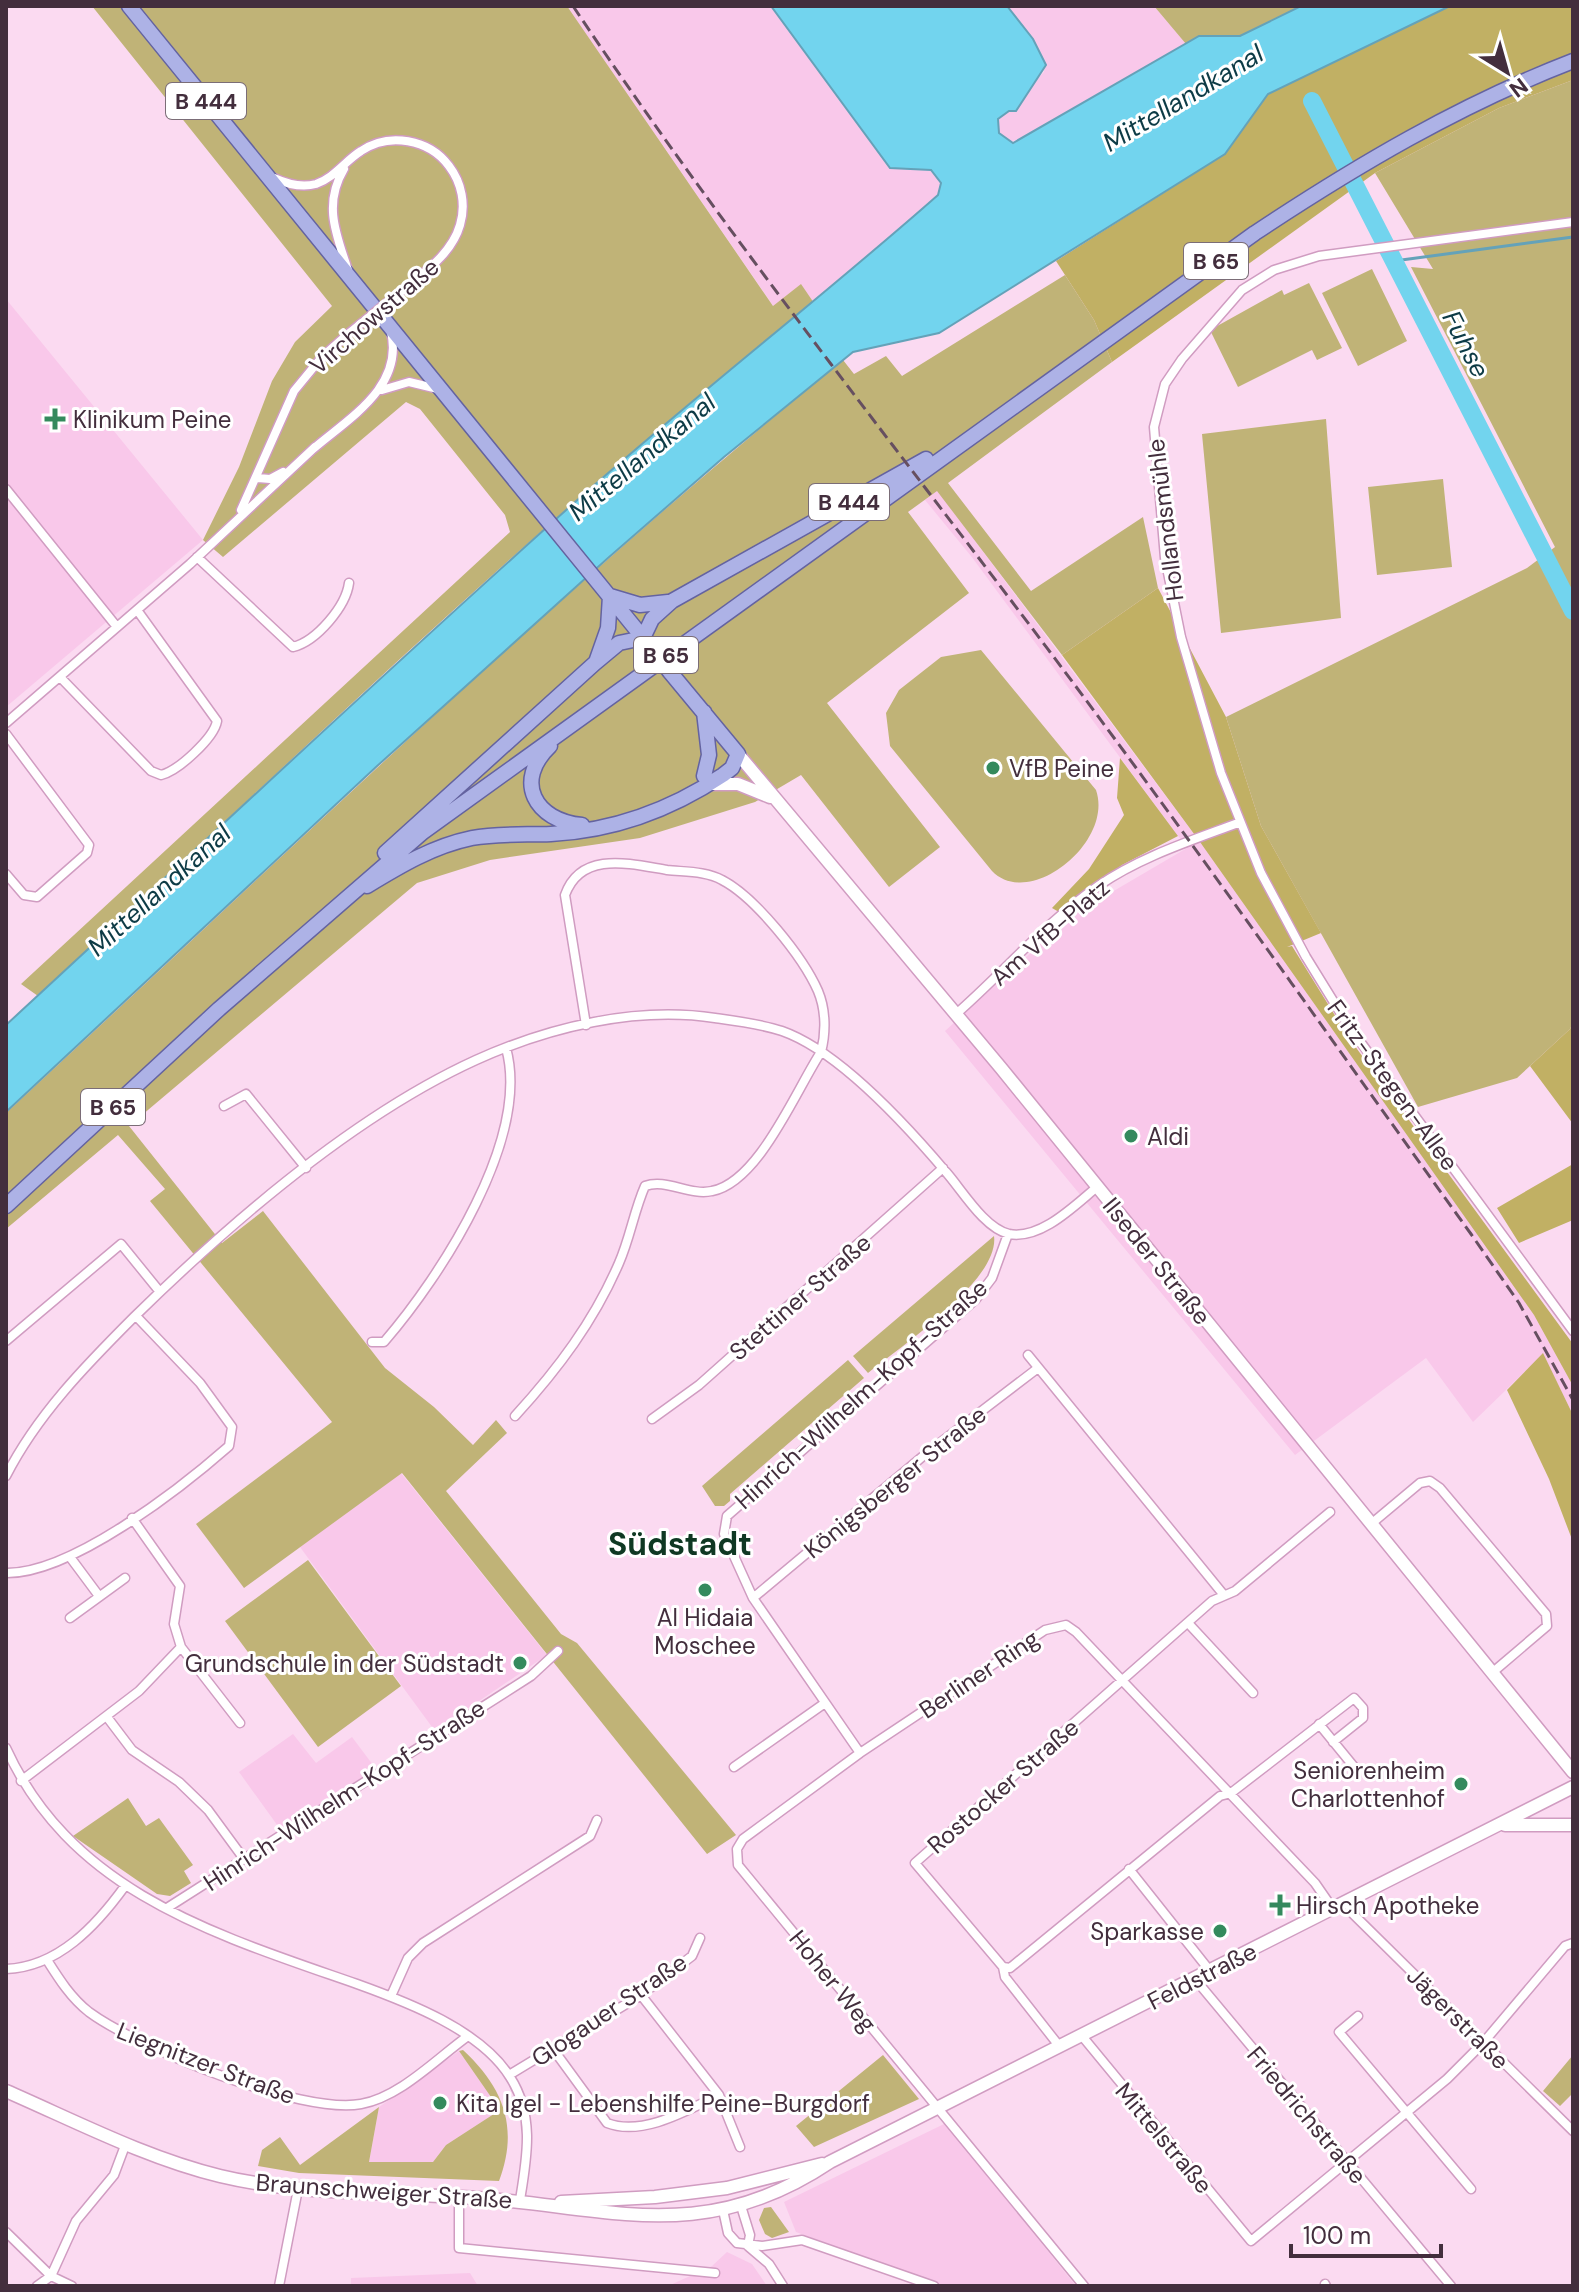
<svg xmlns="http://www.w3.org/2000/svg" width="1579" height="2292" font-family="'DM Sans',sans-serif">
<style>
.built{fill:#f9c8ea}
.green{fill:#c0b377}
.forest{fill:#c1b064}
.water{fill:#72d4ee;stroke:#64a2b9;stroke-width:2}
.lines{fill:none;stroke-linecap:round;stroke-linejoin:round}
.stream{stroke:#64a2b9;stroke-width:3}
.river{stroke:#72d4ee;stroke-width:18}
.street-casing{stroke:#d09cc1;stroke-width:11}
.secondary-casing{stroke:#d09cc1;stroke-width:15}
.primary-casing{stroke:#6463a0;stroke-width:17}
.street{stroke:#fff;stroke-width:8}
.secondary{stroke:#fff;stroke-width:12}
.primary{stroke:#adb2e6;stroke-width:14}
.rail{stroke:#664f60;stroke-width:3;stroke-dasharray:12 6;stroke-linecap:butt}
.street-bridge-casing{stroke:#d09cc1;stroke-width:11;stroke-linecap:butt}
.primary-bridge-casing{stroke:#6463a0;stroke-width:17;stroke-linecap:butt}
.street-bridge{stroke:#fff;stroke-width:8}
.primary-bridge{stroke:#adb2e6;stroke-width:14}
.poi-dot{fill:#348a5d;stroke:#fff;stroke-width:3}
.labels{text-anchor:middle;dominant-baseline:central;stroke-width:6;stroke-linejoin:round;paint-order:stroke}
.shield{fill:#fff;stroke:#7b6d77;stroke-width:2}
.shield-label{font-size:22px;font-weight:bold;fill:#432e3d}
.street-label{font-size:24px;fill:#432e3d;stroke:#fff}
.poi-label{font-size:24px;fill:#432e3d;stroke:#fff;text-anchor:start}
.water-label{font-size:26px;font-style:italic;fill:#0d3b46;stroke:#fff}
.district-label{font-size:32px;font-weight:bold;fill:#0f3823;stroke:#fff}
</style>
<rect width="100%" height="100%" fill="#fbdaf1"/>
<!-- built -->
<path class="built" d="M567,6H771L890,168L931,170L941,183L938,195L814,303L801,285L774,307Z
M1007,6H1154L1186,44L1026,137L1009,142L999,133L998,119L1009,111H1016L1028,88L1044,72L1045,61Z
M6,299L203,540L6,707Z
M937,490L1200,842L1534,1315L1573,1386V1415L1543,1354L1473,1422L1426,1358L1295,1455L945,1031L1071,916L1187,848L971,556L925,500Z
M401,1473L547,1655L435,1731L300,1547Z
M293,1734L316,1763L352,1737L376,1769L280,1829L239,1772Z
M459,2051L500,2110L446,2145L433,2162H369L379,2107Z
M944,2124H945L1076,2286H944L796,2232L784,2202Z
M727,2252L752,2264L767,2286H668L712,2266Z
M470,2273L478,2286H351V2278Z"/>
<!-- green -->
<path class="green" d="M92,6H567L773,306L801,284L814,303C541,517 292,761 38,996L21,984L510,532L505,515L420,409L406,402L223,557L203,540L239,467L272,381L295,342L332,306Z
M1154,6H1302L1240,36H1199L1186,44Z
M1573,80V1023L1570,1029L1517,1078L1418,1107L1261,826L1226,717L1527,568L1555,547L1411,267L1433,269L1375,173L1499,108Z
M1372,269L1407,341L1358,366L1322,293Z
M1065,275L1094,320L1112,362L948,483L1031,591L1143,517L1158,588L1062,655L937,491L908,512L969,593L827,703L940,847L889,887L801,775L755,802L640,838L490,860L417,883L129,1126L222,1243L263,1211L385,1368L434,1407L473,1445L496,1420L507,1433L446,1491L561,1634L577,1643L736,1835L707,1854L402,1473L244,1588L196,1524L332,1422L150,1201L165,1189L118,1135L6,1229V1113C282,858 551,597 843,360L854,374L886,356L902,376Z
M1309,283L1342,348L1317,360L1312,350L1238,387L1210,330L1282,290L1284,295Z
M1326,419L1341,618L1221,633L1202,434Z
M1443,479L1452,567L1377,575L1368,487Z
M981,650L1096,790C1114,842 1030,910 992,871L890,746L886,713L899,690L941,657Z
M994,1236C1000,1280 900,1347 868,1373L853,1356Z
M848,1360L864,1378L730,1494V1501L724,1506H715L702,1486Z
M308,1560L401,1686L318,1747L225,1621Z
M128,1798L146,1826L159,1818L193,1865L184,1871L191,1883L170,1896L157,1894L73,1836Z
M463,2050C504,2088 519,2128 499,2181L299,2173L258,2166L262,2150L280,2137L300,2165L379,2107L369,2162H433L446,2145L500,2110L459,2051Z
M883,2055L919,2099L814,2147L796,2126Z
M1573,2055V2093L1560,2106L1543,2091Z
M771,2207L789,2232L772,2238L765,2234L759,2220L764,2208Z"/>
<!-- forest -->
<path class="forest" d="M1450,6H1573V80L1499,108L1375,173L1112,362L1094,320L1056,261L1225,154L1268,94Z
M1158,588L1226,717L1261,826L1321,933L1287,947L1292,946L1349,1038L1573,1344V1386L1534,1315L1200,842L1062,655Z
M1120,758L1178,836L1122,865L1059,912L1052,908L1089,869L1124,815L1117,798Z
M1573,1023V1124L1530,1066L1570,1029Z
M1573,1164V1220L1519,1243L1497,1208Z
M1543,1353L1573,1415V1542L1549,1479L1507,1390Z"/>
<!-- water -->
<path class="water" d="M771,6H1007L1033,39L1046,65L1016,111H1009L998,119L999,133L1013,143L1199,36H1240L1301,6H1450L1268,94L1225,154L939,333L853,352L724,457L608,558L376,767L6,1112V1025C195,851 382,674 574,503C693,397 819,300 938,195L941,183L931,170L890,168Z"/>
<g class="lines">
<!-- stream -->
<path class="stream" d="M1394,261L1573,237"/>
<!-- river -->
<path class="river" d="M1312,101L1573,611"/>
<defs>
<path id="street" d="M344,169C323,204 336,234 348,270
M274,178C287,184 302,188 316,184C334,178 345,161 361,151C389,132 429,139 449,166C462,183 466,205 460,225C452,253 426,271 404,289
M1573,222L1319,256L1274,270L1242,290L1182,359L1165,384L1154,427L1165,558L1181,637L1221,773L1261,873L1306,957L1348,1025L1573,1331
M382,390L409,382L438,389
M313,449C349,418 404,387 391,332
M258,478L270,479L283,472
M6,489L117,627
M241,510L294,391L322,357L348,334
M197,557L293,647C317,641 346,606 349,583
M60,677L151,771L161,775C178,771 214,738 217,721L137,610
M6,723L190,564L315,447
M6,734L89,845L87,853L37,897L24,895L6,874
M956,1014C1003,973 1046,922 1098,886C1140,857 1190,841 1238,823
M224,1106L246,1094L306,1168
M6,1341L121,1244L160,1292
M372,1342H384C441,1276 531,1138 506,1048
M1028,1355L1223,1594
M515,1416C558,1369 594,1321 619,1263C630,1238 634,1211 645,1186C666,1178 689,1196 712,1191C759,1182 796,1090 821,1052C826,1033 826,1010 818,991C803,957 755,897 722,880C706,871 684,872 667,870C631,864 581,850 565,895L586,1025
M652,1419L699,1385L943,1168
M6,1476C37,1415 86,1365 134,1317C230,1223 353,1116 476,1060C549,1027 636,1006 715,1018C737,1021 761,1024 782,1031C839,1051 907,1126 946,1172C962,1190 984,1228 1009,1234C1041,1240 1075,1205 1097,1187
M1330,1512L1235,1591L1212,1601L915,1863L1003,1967L1010,1968L1220,1796L1231,1793L1354,1698L1363,1708V1718L1333,1742
M1371,1524L1420,1483L1430,1481L1440,1488L1546,1614L1547,1626L1493,1672
M70,1557L99,1596
M6,1573C71,1574 180,1489 229,1446L232,1427L200,1383L136,1316
M753,1598L928,1452L1038,1368
M70,1618L125,1578
M1188,1623L1253,1693
M181,1647L240,1723
M107,1717L132,1750L179,1782L208,1810L244,1859
M1319,1724L1355,1768
M6,1748C72,1893 217,1935 357,1984C407,2002 481,2030 510,2077C535,2116 527,2157 520,2200
M860,1753L753,1598L724,1534L727,1516L976,1299L992,1278L1008,1234
M734,1767L825,1703
M21,1781L139,1691L181,1647L174,1624L180,1586L132,1518
M1129,1869L1210,1971
M1347,1902L1353,1914L1573,2131
M167,1908L531,1676L558,1651
M47,1960C59,1979 71,1998 89,2012C138,2048 301,2115 361,2104C400,2097 436,2059 468,2036
M1003,1967L1005,1977L1060,2047
M6,1969C58,1967 96,1926 125,1886
M1195,1979L1451,2286
M641,1995L719,2095L740,2147
M391,1996L408,1958L423,1943L590,1836L597,1820
M1358,2016L1339,2032L1471,2189
M1082,2036L1251,2241L1447,2079L1483,2043L1565,1946L1573,1943
M553,2049L607,2123C642,2137 688,2110 719,2095
M509,2075L641,1995L692,1956L700,1938
M459,2196V2248L715,2273
M741,2206L750,2235L748,2246
M723,2210L728,2233L737,2243L762,2246L802,2240L934,2286
M6,2232L51,2276L72,2286
M749,2247L769,2264L783,2286
M51,2276L76,2221L114,2175L126,2143
M1325,2284L1326,2286
M37,2286L51,2276
M279,2286L298,2189
M1084,2286L738,1865L737,1849L743,1839L860,1753L1045,1630L1066,1625L1076,1632L1315,1883L1333,1909"/>
<path id="secondary" d="M738,754L1001,1068L1573,1772
M711,784H738L770,797
M1505,1825H1573
M6,2091C75,2121 146,2158 220,2176C299,2195 380,2192 461,2197C602,2204 699,2250 830,2162L1573,1787
M561,2202L655,2197L727,2188L822,2164"/>
<path id="primary" d="M129,6L653,650
M610,596L640,605L668,602
M643,638L652,619L672,601L926,459
M596,662L608,628L610,596
M670,672L738,754
M704,712L709,755L704,776
M550,746C513,781 535,821 582,825
M385,853L595,663L619,643L643,638
M367,886C400,866 433,846 472,838C498,833 525,835 551,834C613,831 672,809 723,775L732,768L738,754
M6,1206L219,1009L423,832L1255,233C1356,166 1459,105 1573,61"/>
</defs>
<!-- street casing -->
<use href="#street" class="street-casing"/>
<!-- secondary casing -->
<use href="#secondary" class="secondary-casing"/>
<!-- primary casing -->
<use href="#primary" class="primary-casing"/>
<!-- street -->
<use href="#street" class="street"/>
<!-- secondary -->
<use href="#secondary" class="secondary"/>
<!-- primary -->
<use href="#primary" class="primary"/>
<!-- rail -->
<path class="rail" d="M573,6C722,229 889,438 1050,652C1194,843 1331,1040 1471,1234L1519,1303L1573,1400"/>
<defs>
<path id="street-bridge" d="M348,334L404,289"/>
<path id="primary-bridge" d="M653,650L670,672"/>
</defs>
<!-- street-bridge casing -->
<use href="#street-bridge" class="street-bridge-casing"/>
<!-- primary-bridge casing -->
<use href="#primary-bridge" class="primary-bridge-casing"/>
<!-- street-bridge -->
<use href="#street-bridge" class="street-bridge"/>
<!-- primary-bridge -->
<use href="#primary-bridge" class="primary-bridge"/>
</g>
<!-- markers -->
<g class="poi-dot">
<path d="M51 407h8v8h8v8h-8v8h-8v-8h-8v-8h8z"/>
<circle cx="993" cy="768" r="8"/>
<circle cx="1131" cy="1136" r="8"/>
<circle cx="705" cy="1590" r="8"/>
<circle cx="520" cy="1663" r="8"/>
<circle cx="1461" cy="1784" r="8"/>
<path d="M1276 1893h8v8h8v8h-8v8h-8v-8h-8v-8h8z"/>
<circle cx="1220" cy="1931" r="8"/>
<circle cx="440" cy="2103" r="8"/>
</g>
<g class="labels">
<!-- shield labels -->
<g class="shield">
<rect x="166" y="83" width="80" height="36" rx="6"/>
<rect x="1184" y="243" width="64" height="36" rx="6"/>
<rect x="809" y="484" width="80" height="36" rx="6"/>
<rect x="634" y="637" width="64" height="36" rx="6"/>
<rect x="81" y="1089" width="64" height="36" rx="6"/>
</g>
<g class="shield-label">
<text x="206" y="101">B 444</text>
<text x="1216" y="261">B 65</text>
<text x="849" y="502">B 444</text>
<text x="666" y="655">B 65</text>
<text x="113" y="1107">B 65</text>
</g>
<!-- street labels -->
<g class="street-label">
<text transform="translate(374 316) rotate(-41)">Virchowstraße</text>
<text transform="translate(1165 520) rotate(-97)">Hollandsmühle</text>
<text transform="translate(1050 932) rotate(-41)">Am VfB-Platz</text>
<text transform="translate(1393 1085) rotate(54)">Fritz-Stegen-Allee</text>
<text transform="translate(1157 1261) rotate(51)">Ilseder Straße</text>
<text transform="translate(800 1297) rotate(-41)">Stettiner Straße</text>
<text transform="translate(861 1394) rotate(-42)">Hinrich-Wilhelm-Kopf-Straße</text>
<text transform="translate(895 1482) rotate(-39)">Königsberger Straße</text>
<text transform="translate(979 1674) rotate(-34)">Berliner Ring</text>
<text transform="translate(1003 1786) rotate(-41)">Rostocker Straße</text>
<text transform="translate(344 1795) rotate(-33)">Hinrich-Wilhelm-Kopf-Straße</text>
<text transform="translate(1202 1976) rotate(-27)">Feldstraße</text>
<text transform="translate(833 1981) rotate(51)">Hoher Weg</text>
<text transform="translate(609 2010) rotate(-34)">Glogauer Straße</text>
<text transform="translate(1458 2018) rotate(45)">Jägerstraße</text>
<text transform="translate(206 2063) rotate(21)">Liegnitzer Straße</text>
<text transform="translate(1307 2115) rotate(50)">Friedrichstraße</text>
<text transform="translate(1164 2138) rotate(50)">Mittelstraße</text>
<text transform="translate(384 2191) rotate(4)">Braunschweiger Straße</text>
</g>
<!-- poi labels -->
<g class="poi-label">
<text x="73" y="419">Klinikum Peine</text>
<text x="1009" y="768">VfB Peine</text>
<text x="1147" y="1136">Aldi</text>
<text x="705" y="1617" text-anchor="middle">Al Hidaia<tspan x="705" dy="28">Moschee</tspan></text>
<text x="504" y="1663" text-anchor="end">Grundschule in der Südstadt</text>
<text x="1445" y="1770" text-anchor="end">Seniorenheim<tspan x="1445" dy="28">Charlottenhof</tspan></text>
<text x="1296" y="1905">Hirsch Apotheke</text>
<text x="1204" y="1931" text-anchor="end">Sparkasse</text>
<text x="456" y="2103">Kita Igel - Lebenshilfe Peine-Burgdorf</text>
</g>
<!-- water labels -->
<g class="water-label">
<text transform="translate(1183 98) rotate(-31)">Mittellandkanal</text>
<text transform="translate(1466 344) rotate(63)">Fuhse</text>
<text transform="translate(642 457) rotate(-40)">Mittellandkanal</text>
<text transform="translate(159 890) rotate(-42)">Mittellandkanal</text>
</g>
<!-- district labels -->
<g class="district-label">
<text x="680" y="1544">Südstadt</text>
</g>
</g>
<!-- border -->
<rect width="1579" height="2292" fill="none" stroke="#432e3d" stroke-width="16"/>
<!-- north arrow -->
<g transform="translate(1507 72) rotate(143)" stroke="#ffffff" stroke-width="6" paint-order="stroke">
<path d="M0-6L14 30L0 20L-14 30Z" fill="#432e3d"/>
<text y="-12" font-size="22" font-weight="bold" text-anchor="middle" fill="#432e3d">N</text>
</g>
<!-- scale -->
<path d="M1291 2244v12h150v-12" fill="none" stroke="#432e3d" stroke-width="4"/>
<text x="1303" y="2244" font-size="24" fill="#432e3d" stroke="#ffffff" stroke-width="6" paint-order="stroke">100 m</text>
</svg>
